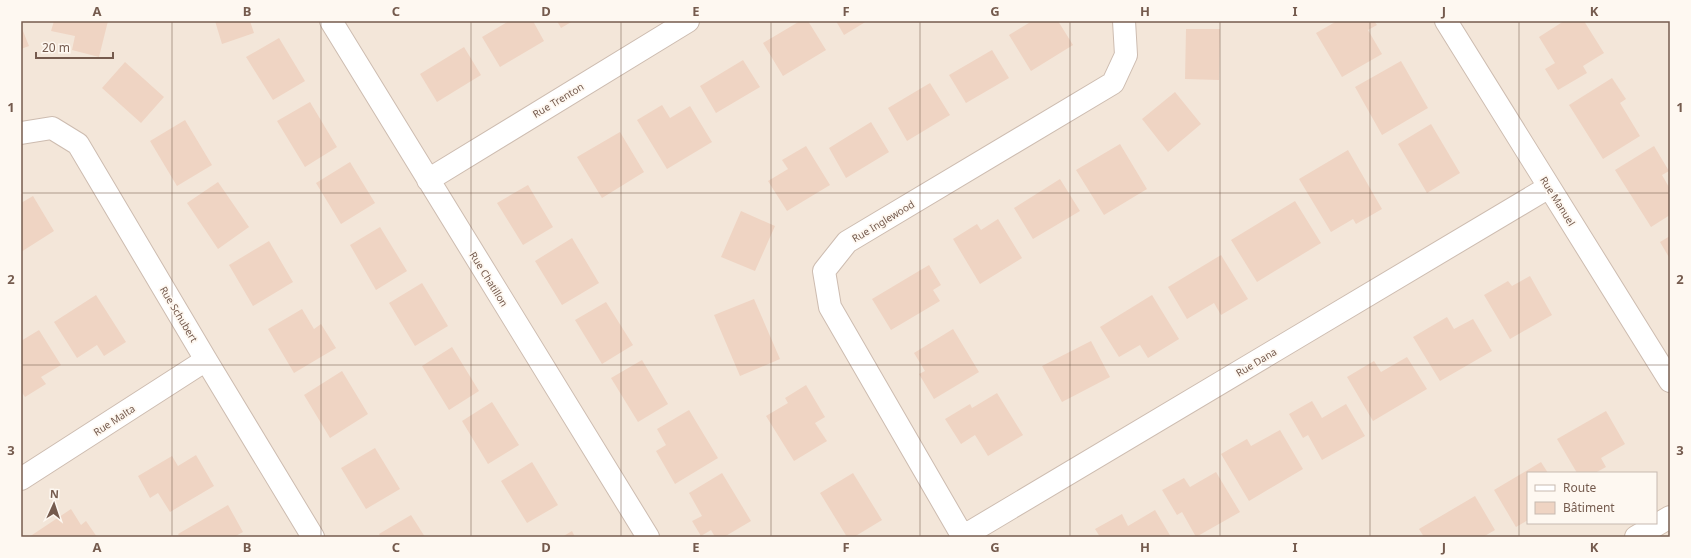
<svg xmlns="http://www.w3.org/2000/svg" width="1691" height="558" font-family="'Noto Sans',sans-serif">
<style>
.residential{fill:#f3e6d9;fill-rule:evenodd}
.building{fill:#efd4c3}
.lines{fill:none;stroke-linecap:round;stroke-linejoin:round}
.street-casing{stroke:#cdbcb0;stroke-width:24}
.secondary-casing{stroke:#d0bdae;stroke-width:24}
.street{stroke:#fff;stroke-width:22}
.secondary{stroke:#fff;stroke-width:22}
.grid{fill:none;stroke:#755b4e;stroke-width:1;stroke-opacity:0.55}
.labels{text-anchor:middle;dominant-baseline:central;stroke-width:3.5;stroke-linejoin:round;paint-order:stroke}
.street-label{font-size:10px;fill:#755b4e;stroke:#fef8f1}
.neatline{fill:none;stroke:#755b4e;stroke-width:1.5}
.grid-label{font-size:13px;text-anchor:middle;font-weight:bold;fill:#755b4e}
</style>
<rect width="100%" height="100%" fill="#fbf4ea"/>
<!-- residential -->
<path class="residential" d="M21,21H1670V537H21ZM1528,473H1656V523H1528Z"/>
<!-- building -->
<path class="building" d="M54,21H108L99,57L72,50L75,36L51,31Z
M215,21H250L254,33L222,44Z
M509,21H533L544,41L500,67L482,37Z
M557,21H573L561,28Z
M800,21H808L826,50L783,76L763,43Z
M836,21H867L844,35Z
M1032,21H1058L1073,45L1031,71L1009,35Z
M1337,21H1374L1377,25L1368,30L1382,54L1342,77L1316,33Z
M1564,21H1584L1604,53L1583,66L1587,73L1558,90L1545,69L1555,63L1539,37Z
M21,26L29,46L21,49Z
M1186,29H1220L1219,80L1185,79Z
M279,38L305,81L273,100L246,57Z
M464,47L481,75L437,102L420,74Z
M992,50L1009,78L966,103L949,75Z
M743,60L760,87L716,113L700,86Z
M1401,61L1428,108L1382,135L1355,87Z
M125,62L164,97L141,123L102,88Z
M1612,78L1626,99L1620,103L1640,136L1603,159L1569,105Z
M930,83L950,115L907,141L888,108Z
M1175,92L1201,124L1168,152L1142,119Z
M310,102L337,147L305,167L277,121Z
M662,105L670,118L690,106L712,142L667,169L637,120Z
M185,120L212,165L177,186L150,141Z
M871,122L889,152L846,178L829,148Z
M1431,124L1460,173L1427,193L1398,144Z
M620,132L644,172L602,198L577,157Z
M1120,144L1147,189L1104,215L1076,170Z
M806,146L830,185L787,211L768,181L788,169L782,160Z
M1654,146L1669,171L1662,175L1670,189V215L1651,227L1615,170Z
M1348,150L1382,209L1356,224L1353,219L1331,232L1299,179Z
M350,162L375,203L341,224L316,183Z
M1060,179L1080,211L1033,239L1014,208Z
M218,182L249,227L218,249L187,203Z
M528,185L553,227L523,245L497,203Z
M33,196L54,231L21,252V203Z
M1295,201L1321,243L1257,282L1231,240Z
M741,211L775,226L755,271L721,257Z
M998,219L1022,258L980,284L953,239L977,224L981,230Z
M380,227L407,271L376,290L350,245Z
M1670,236V259L1660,242Z
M572,238L599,283L562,305L535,261Z
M269,241L293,282L253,306L229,265Z
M1221,255L1248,299L1221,315L1214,303L1187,319L1168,287Z
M929,265L941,285L933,290L940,301L891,330L872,299Z
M1530,276L1552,315L1510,339L1484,295L1508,281L1512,286Z
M422,283L448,326L415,346L389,303Z
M96,295L126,342L104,356L97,345L77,358L54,322Z
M1152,295L1179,339L1148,358L1140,345L1119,357L1100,327Z
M754,299L780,359L740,376L714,315Z
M606,302L633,345L602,364L575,320Z
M302,309L314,329L321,324L336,348L294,373L268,329Z
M1447,317L1454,329L1473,319L1492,351L1440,381L1413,337Z
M953,329L979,372L934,399L919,374L925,371L914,353Z
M39,330L61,365L41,377L46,384L25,397L21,391V341Z
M1091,341L1110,377L1062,402L1042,366Z
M452,347L479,391L449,410L422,366Z
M1407,357L1427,389L1373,421L1347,377L1374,361L1381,372Z
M642,360L668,404L638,422L611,378Z
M342,371L368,414L330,438L304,395Z
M806,385L825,417L815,423L827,441L794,461L766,416L788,403L785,398Z
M997,393L1023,435L988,456L975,435L961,444L945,419L970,404L972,408Z
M1312,401L1322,418L1346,404L1365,436L1322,460L1308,435L1303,438L1289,414Z
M492,402L519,445L488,464L462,421Z
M689,410L718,458L675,484L656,451L666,445L657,429Z
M1606,411L1625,444L1601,458L1606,467L1595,473H1577L1557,439Z
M1280,430L1303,469L1249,501L1221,454L1247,439L1251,446Z
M375,448L400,489L366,509L341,468Z
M196,455L214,486L170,512L158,493L150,498L138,476L172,456L178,466Z
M532,462L558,505L527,523L501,481Z
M1541,462L1548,473H1528V520L1516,527L1494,490Z
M1216,472L1240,512L1196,537L1182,512L1177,515L1162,490L1184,478L1190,487Z
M722,473L751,521L724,537H715L711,530L701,536L692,521L702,516L689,493Z
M853,473L882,520L854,537H847L820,493Z
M1475,496L1495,530L1483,537H1424L1419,529Z
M228,505L243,532L234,537H180L178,534Z
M71,509L81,525L86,521L97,537H29Z
M1155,510L1171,537H1100L1095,529L1122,514L1128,526Z
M411,515L425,537H381L379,534Z
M572,531L575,537H562Z"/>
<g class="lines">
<defs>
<path id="street" d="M331,21L648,537
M1446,21L1670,381
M21,133L52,128L78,144L206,360L313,537
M428,180L688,21
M21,479L206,360
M962,537L1549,187
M963,537L830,307L824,271L847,242L1113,83L1126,55L1124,21"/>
<path id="secondary" d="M1636,537L1670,517"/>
</defs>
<!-- street casing -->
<use href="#street" class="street-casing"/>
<!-- secondary casing -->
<use href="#secondary" class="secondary-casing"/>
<!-- street -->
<use href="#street" class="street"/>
<!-- secondary -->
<use href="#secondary" class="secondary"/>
</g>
<!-- grid -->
<path class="grid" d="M172,21V537M321,21V537M471,21V537M621,21V537M771,21V537M920,21V537M1070,21V537M1220,21V537M1370,21V537M1519,21V537M21,193H1670M21,365H1670"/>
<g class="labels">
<!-- street labels -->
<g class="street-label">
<text transform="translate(558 100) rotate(-31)">Rue Trenton</text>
<text transform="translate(1558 201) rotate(58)">Rue Manuel</text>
<text transform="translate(883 221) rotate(-31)">Rue Inglewood</text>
<text transform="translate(489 279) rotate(58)">Rue Chatillon</text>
<text transform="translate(179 314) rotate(59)">Rue Schubert</text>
<text transform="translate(1256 362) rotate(-31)">Rue Dana</text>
<text transform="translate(114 420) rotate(-33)">Rue Malta</text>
</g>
</g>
<!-- border -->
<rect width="1691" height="558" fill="none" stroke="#fef8f1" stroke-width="44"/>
<!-- legend -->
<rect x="1527" y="472" width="130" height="52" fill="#fef8f1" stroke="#c7b9b0"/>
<rect x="1535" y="485" width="20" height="6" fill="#ffffff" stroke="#c7b9b0"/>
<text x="1563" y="492" font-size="12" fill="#755b4e">Route</text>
<rect x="1535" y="502" width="20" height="12" fill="#efd4c3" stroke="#c7b9b0"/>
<text x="1563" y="512" font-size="12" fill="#755b4e">Bâtiment</text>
<!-- north arrow -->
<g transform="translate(54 504) rotate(3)" stroke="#fef8f1" stroke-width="3" paint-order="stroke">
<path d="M0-3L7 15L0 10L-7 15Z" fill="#755b4e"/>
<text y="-6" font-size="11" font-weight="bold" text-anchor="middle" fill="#755b4e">N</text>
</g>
<!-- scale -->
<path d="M36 52v6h77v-6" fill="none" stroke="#755b4e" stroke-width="2"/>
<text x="42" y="52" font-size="12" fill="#755b4e" stroke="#fef8f1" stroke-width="3" paint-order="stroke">20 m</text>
<rect x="22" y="22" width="1647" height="514" class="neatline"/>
<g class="grid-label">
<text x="97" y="16">A</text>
<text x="247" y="16">B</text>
<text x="396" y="16">C</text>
<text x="546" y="16">D</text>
<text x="696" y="16">E</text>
<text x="846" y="16">F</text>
<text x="995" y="16">G</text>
<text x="1145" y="16">H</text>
<text x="1295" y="16">I</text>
<text x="1444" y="16">J</text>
<text x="1594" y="16">K</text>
<text x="11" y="112">1</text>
<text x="1680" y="112">1</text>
<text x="11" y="284">2</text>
<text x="1680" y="284">2</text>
<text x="11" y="455">3</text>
<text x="1680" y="455">3</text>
<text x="97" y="552">A</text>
<text x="247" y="552">B</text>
<text x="396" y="552">C</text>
<text x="546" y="552">D</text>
<text x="696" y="552">E</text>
<text x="846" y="552">F</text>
<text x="995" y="552">G</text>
<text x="1145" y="552">H</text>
<text x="1295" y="552">I</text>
<text x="1444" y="552">J</text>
<text x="1594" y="552">K</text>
</g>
</svg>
